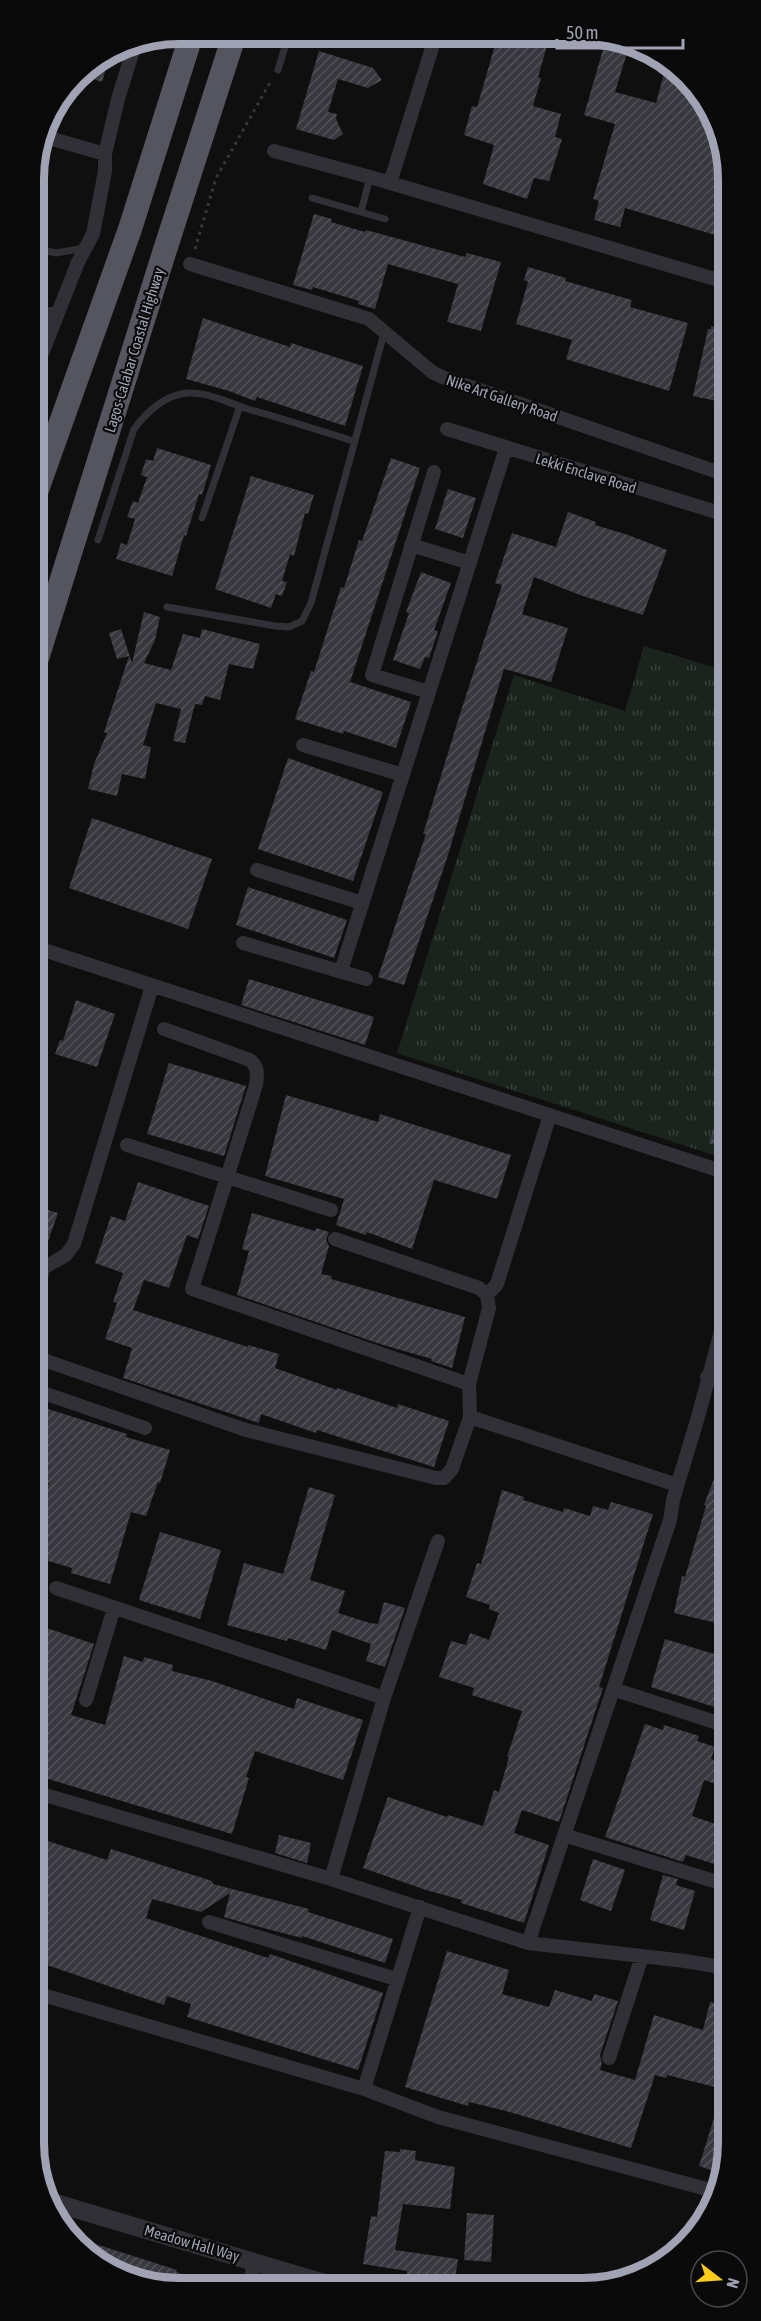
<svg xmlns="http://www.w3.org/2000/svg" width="761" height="2321" font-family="'Asap Condensed',sans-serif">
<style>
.grass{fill:url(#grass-tufts)}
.building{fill:url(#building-hatch)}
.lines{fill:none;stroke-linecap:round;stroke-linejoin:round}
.path{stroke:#36373d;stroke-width:3;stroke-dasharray:3 4.5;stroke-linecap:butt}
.service{stroke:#303036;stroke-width:7}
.minor{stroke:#303036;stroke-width:14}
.tertiary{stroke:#303036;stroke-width:18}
.trunk{stroke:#54555e;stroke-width:24}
.labels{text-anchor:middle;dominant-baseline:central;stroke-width:4.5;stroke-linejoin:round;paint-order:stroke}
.street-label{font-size:15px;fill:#9fa3b3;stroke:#0a0a0b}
.rim{fill:none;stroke:#9fa3b3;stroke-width:8}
</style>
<defs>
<pattern id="grass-tufts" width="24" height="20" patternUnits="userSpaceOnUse" patternTransform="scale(1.5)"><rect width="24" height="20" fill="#1b231d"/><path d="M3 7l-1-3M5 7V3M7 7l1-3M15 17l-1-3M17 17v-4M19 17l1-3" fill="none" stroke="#39403b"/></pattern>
<pattern id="building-hatch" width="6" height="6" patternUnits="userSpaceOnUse" patternTransform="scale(1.5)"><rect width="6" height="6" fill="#38393f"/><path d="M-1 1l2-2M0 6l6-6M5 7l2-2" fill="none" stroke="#525258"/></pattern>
</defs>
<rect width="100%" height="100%" fill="#0f0f10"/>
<!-- grass -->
<path class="grass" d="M644,646L726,671V1022L716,1061L726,1064V1159L397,1053L514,675L625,711Z"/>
<!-- building -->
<path class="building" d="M498,35H550L538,77L541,78L533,106L561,114L555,137L562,139L549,181L534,178L527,199L483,184L494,145L464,135L472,106L477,107Z
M604,46L627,53L615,92L656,103L665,70L686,76L725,150V238L625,208L620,227L594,220L599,201L593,199L615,124L584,115Z
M319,51L373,68L382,80L368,88L338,79L328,112L337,114L336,119L343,134L334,140L296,129Z
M95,61L107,65L102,82L79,74Z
M314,214L332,219L331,222L365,232L366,230L465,257L467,253L501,262L481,331L447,322L458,284L388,264L375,309L358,304L359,301L313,287L312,290L293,285Z
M528,267L566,278L565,281L632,300L630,307L688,323L669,391L566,359L572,340L516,324L528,282L524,280Z
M203,318L290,347L291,343L363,366L345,426L257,397L255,401L229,391L186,379Z
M711,326L725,330L726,403L693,396L708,329H711Z
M157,448L211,465L202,495L199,494L186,536L184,535L172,576L116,559L121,543L127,545L135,519L127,517L133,501L138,503L147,477L141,475L146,459L153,461Z
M391,458L420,468L350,682L411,702L396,748L344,731L343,734L295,719L311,671L314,672L341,587L344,588L359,540L362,541Z
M251,476L314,495L308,514L305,513L294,556L290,554L282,581L287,582L282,596L276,594L271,608L215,589Z
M448,489L476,498L463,538L435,529Z
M568,512L596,522L595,525L628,535L667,550L643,615L580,595L534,577L522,614L568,628L551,682L504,669L447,858L404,985L378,977L426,834H423L460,714L502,585L495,583L512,533L556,547Z
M421,572L451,583L434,630L438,631L429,658L425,657L420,669L393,660L409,613L406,612Z
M144,612L160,617L155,640L144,663L171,670L183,634L200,638L202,629L260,644L253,669L229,664L220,700L205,696L202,705L195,704L185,743L173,741L181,709L156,703L143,745L151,747L145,779L122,774L117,796L88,789L94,764L107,733L104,732L129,656L117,659L109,633L121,629L132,663Z
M288,758L383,792L353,881L258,849Z
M92,818L212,859L188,929L69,888Z
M248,887L347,920L334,958L236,925Z
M249,979L374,1017L365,1045L241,1005Z
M76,1000L115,1014L97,1067L55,1054L60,1040L63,1041Z
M169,1063L246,1086L224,1156L147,1134Z
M286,1095L378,1122L380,1114L511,1155L497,1199L434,1180L412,1249L367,1232L366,1235L336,1225L344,1199L265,1176Z
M723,1097H726V1149L709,1143Z
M138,1182L209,1206L198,1239L187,1235L169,1288L144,1280L133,1310L248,1347V1345L279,1354L275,1368L337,1390V1388L397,1408L398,1404L449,1421L434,1467L317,1430L316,1433L261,1414L259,1423L123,1378L132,1348L105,1339L117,1303L113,1302L123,1273L95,1263L111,1216L125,1221Z
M45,1209L58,1213L47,1244L35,1240Z
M252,1213L315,1231L316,1228L329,1232L326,1240L329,1246L321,1274L332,1276L331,1279L465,1317L452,1368L431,1361L432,1359L380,1344L237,1295L249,1251L242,1249Z
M45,1408L127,1434L126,1437L170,1450L160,1483L158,1482L146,1516L131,1512L110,1584L71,1573L72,1568L35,1557V1529L49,1483L35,1479V1453L38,1442L35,1441Z
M726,1447L727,1597L721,1624L674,1613L682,1576L685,1577L706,1506L704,1505Z
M309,1487L335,1495L310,1580L345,1591L338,1613L370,1623L378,1624L384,1602L405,1608L385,1667L366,1661L371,1644L332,1630L326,1650L288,1638L287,1641L227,1625L244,1563L283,1574Z
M502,1490L524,1497L523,1500L563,1512L564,1508L590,1516L593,1506L608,1510L611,1502L653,1514L599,1687L603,1688L559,1822L522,1810L514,1833L549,1845L524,1923L461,1903L462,1900L426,1890L363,1868L388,1797L447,1817L448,1815L483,1826L494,1790L499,1792L509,1757H507L522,1711L472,1695L474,1688L439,1677L451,1641L466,1645L470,1633L489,1640L499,1613L489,1609L490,1605L466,1597L477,1563L481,1564Z
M160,1532L221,1550L200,1619L139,1600Z
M35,1624L94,1644L71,1715L105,1725L124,1656L143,1662L144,1657L173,1665L172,1671L212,1681L294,1709L297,1698L363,1720L343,1780L255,1751L246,1777L249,1778L232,1834L35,1775Z
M665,1639L727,1658V1711L651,1687Z
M645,1724L663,1730L664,1725L699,1736L697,1741L715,1747L711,1759L727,1764V1788L704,1780L692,1816L727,1828V1868L686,1855L683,1862L605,1837Z
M279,1835L311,1843L307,1863L275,1853Z
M35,1837L107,1860L111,1849L212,1881L213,1884L309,1909L308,1912L393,1939L385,1963L302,1936V1938L241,1922L224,1917L230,1893L201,1912L152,1899L146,1918L268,1958L270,1954L383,1993L358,2070L187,2017L191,2004L167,1996L164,2005L35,1961Z
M593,1859L625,1870L611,1911L580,1900Z
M663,1875L678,1879L676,1885L695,1891L684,1930L650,1920Z
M447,1951L509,1970L502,1994L549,2007L555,1990L592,2001L594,1994L618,2001L600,2055L602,2064L600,2070L635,2080L654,2015L703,2030L710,2002L728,2006V2077L726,2084L728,2085V2152L723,2174L699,2166L723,2089L667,2075L666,2078L655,2075L631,2148L506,2111L469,2102L468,2106L405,2087Z
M400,2149L416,2151L415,2160L455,2167L450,2209L403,2204L395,2250L458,2259L454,2285L406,2284L407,2271L363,2264L371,2216L377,2217L385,2151L400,2152Z
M467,2213L494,2215L491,2262L464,2260Z
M80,2239L177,2270L176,2272L207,2282L206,2285H150L77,2246Z"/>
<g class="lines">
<!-- path -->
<path class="path" d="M195,249L216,178L272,79"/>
<!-- service -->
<path class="service" d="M278,70L289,34
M312,198L385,219
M361,212L370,177
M33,248L56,253L85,248
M202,518L240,406
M98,540L134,429C146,413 162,398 181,394C202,389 228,403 248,409C283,419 318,430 353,441
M167,607L275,626L289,627L302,621L311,603L384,333"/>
<!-- minor -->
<path class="minor" d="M42,136L105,154
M274,151L370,177L725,282
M390,183L436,35
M190,264L369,319L432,372L442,377L726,475
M34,314H57
M34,374L78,262L93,234L105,171V154L118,99L136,41
M447,429L726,515
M411,545L470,563
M429,692L372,675L434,472
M303,745L403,775
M257,870L362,903
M243,943L366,979
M47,951L727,1173
M341,971L506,448
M164,1029L250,1060C259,1067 257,1075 256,1085L192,1289L469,1384L470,1417L677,1485
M127,1145L331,1210
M335,1239L479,1288L487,1295L489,1308L469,1384
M487,1295L497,1284L550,1115
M35,1312L43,1268L66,1255L74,1244L152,986
M35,1357L246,1430L436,1478H444L452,1469L470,1417
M707,1377L727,1382
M35,1390L145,1428
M56,1588L384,1698
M613,1689L727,1726
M86,1700L114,1608
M35,1792L331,1879L528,1943L685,1961L727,1968
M564,1835L727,1885
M331,1879L384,1698L438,1541
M209,1922L396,1979
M528,1943L670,1520L673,1500L698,1417L727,1309
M36,1993L364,2089L438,2117L718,2192
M609,2058L642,1956
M364,2089L420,1907
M248,2285L252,2273L253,2260"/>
<!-- tertiary -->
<path class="tertiary" d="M52,2202L331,2285"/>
<!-- trunk -->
<path class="trunk" d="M34,498L130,229L192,33
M34,668L164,253L235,33"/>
</g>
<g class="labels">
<!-- street labels -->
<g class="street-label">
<text transform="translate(134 350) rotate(-73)">Lagos-Calabar Coastal Highway</text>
<text transform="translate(502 398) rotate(19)">Nike Art Gallery Road</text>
<text transform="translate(586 473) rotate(17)">Lekki Enclave Road</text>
<text transform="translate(192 2243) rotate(16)">Meadow Hall Way</text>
</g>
</g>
<!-- crop -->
<path d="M0 0H761V2321H0ZM179 44H583A135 135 0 0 1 718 179V2143A135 135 0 0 1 583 2278H179A135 135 0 0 1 44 2143V179A135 135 0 0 1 179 44Z" fill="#0a0a0b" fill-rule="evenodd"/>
<path class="rim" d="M179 44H583A135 135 0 0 1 718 179V2143A135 135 0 0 1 583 2278H179A135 135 0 0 1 44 2143V179A135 135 0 0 1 179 44Z"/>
<!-- north arrow -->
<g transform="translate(719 2279) rotate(107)"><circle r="28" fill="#0a0a0b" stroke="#46474e" stroke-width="1.5"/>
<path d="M0-4.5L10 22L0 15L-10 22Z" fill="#fdcb1a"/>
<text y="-9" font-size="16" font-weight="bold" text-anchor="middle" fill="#9fa3b3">N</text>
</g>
<!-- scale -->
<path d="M557 39v9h126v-9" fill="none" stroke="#9fa3b3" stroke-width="3"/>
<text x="566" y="39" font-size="18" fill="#9fa3b3" stroke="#0a0a0b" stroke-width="4.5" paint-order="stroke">50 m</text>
</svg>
